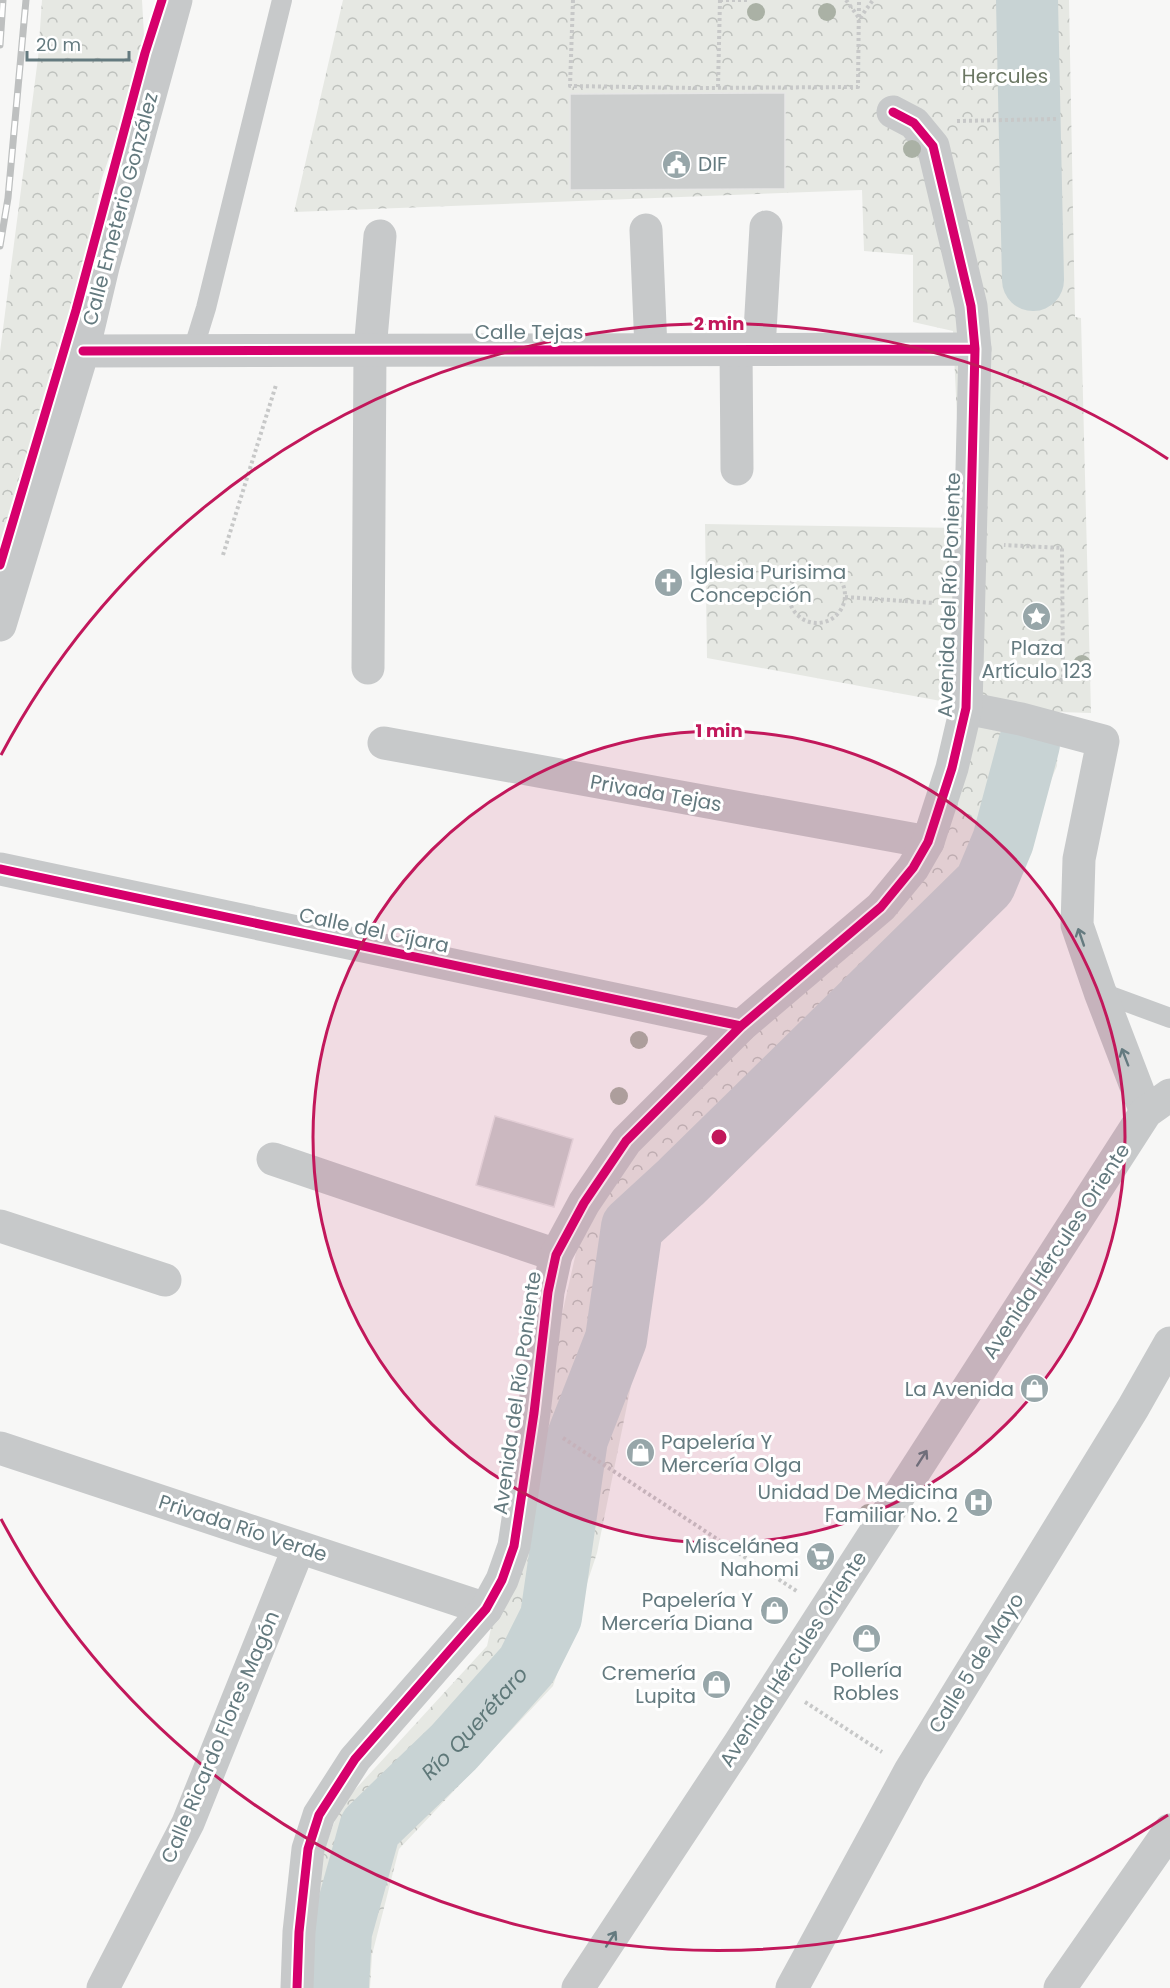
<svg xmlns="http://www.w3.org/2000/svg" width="1170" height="1988" font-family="Poppins,sans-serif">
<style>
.park{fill:url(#park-crowns)}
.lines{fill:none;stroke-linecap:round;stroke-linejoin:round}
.river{stroke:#c8d3d4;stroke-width:62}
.building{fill:#cccece;stroke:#e6e6e6;stroke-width:1.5}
.path{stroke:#c7c8c8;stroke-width:4;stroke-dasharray:3 3;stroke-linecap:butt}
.service{stroke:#c7c9ca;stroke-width:20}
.minor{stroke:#c7c9ca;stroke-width:33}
.tertiary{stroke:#c7c9ca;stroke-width:33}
.rail-casing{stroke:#bec0c0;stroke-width:7}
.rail{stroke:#fff;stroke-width:4.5;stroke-dasharray:14;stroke-linecap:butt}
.cycleway-casing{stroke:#fff;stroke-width:13}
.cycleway{stroke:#d6006c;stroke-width:9}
.tree{fill:#aab1a5}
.oneway{stroke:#647a7f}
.ring{fill:none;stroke:#c2185b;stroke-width:3}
.labels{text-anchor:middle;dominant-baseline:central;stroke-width:6;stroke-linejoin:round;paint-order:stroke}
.park-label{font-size:20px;fill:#6b7763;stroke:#fff}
.poi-label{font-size:20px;fill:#647a7f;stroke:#fff;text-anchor:end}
.street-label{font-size:20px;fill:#647a7f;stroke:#fff}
.water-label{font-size:21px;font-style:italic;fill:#5f7879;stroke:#fff}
.centre{fill:#c2185b;stroke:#fff;stroke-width:3}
.ring-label{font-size:18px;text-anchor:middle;font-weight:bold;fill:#c2185b;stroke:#fff;stroke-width:6;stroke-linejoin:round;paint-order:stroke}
</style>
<defs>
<pattern id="park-crowns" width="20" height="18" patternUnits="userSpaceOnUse" patternTransform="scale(1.5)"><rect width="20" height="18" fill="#e6e8e3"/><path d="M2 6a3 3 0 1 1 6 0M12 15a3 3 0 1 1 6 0" fill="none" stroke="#bec1bd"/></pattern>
</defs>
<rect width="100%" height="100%" fill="#f7f7f6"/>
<path class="park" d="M42 0H142L145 53 102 178 76 310 59 353 0 569V352L38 58Z
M343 0H1069L1075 317 1081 318 1091 713 1059 712 1057 766 1001 895 774 1116 661 1238 597 1553 553 1686 399 1849 372 1955 370 1988H302L313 1878 341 1805 487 1646 580 1235 649 1135 917 869 957 704 707 658 705 524 962 528 953 331 913 322V255L864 251 862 190 294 212Z"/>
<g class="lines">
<g class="river">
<path d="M1027 0 1033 280"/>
<path id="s1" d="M338 1988 341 1932 370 1828 454 1747 527 1665 551 1617 577 1439 616 1339 632 1227 681 1182 985 884 1003 841 1029 744"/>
</g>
</g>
<path class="building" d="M785 93V189L570 190V94Z
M495 1116 573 1139 554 1207 476 1185Z"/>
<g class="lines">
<path class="path" d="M573 0 570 86 695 88 858 87 859 0
M720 0H747
M846 0 859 18
M860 18 873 0
M718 87 720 0
M957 121 1056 119
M223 555 276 385
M789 595a28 28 0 1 1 56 0a28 28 0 1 1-56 0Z
M707 592 789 597
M845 597 934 603
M1000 673 1063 680 1062 548 1004 545
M563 1438 798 1592
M805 1702 882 1752"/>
<path class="service" d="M193 350 206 308 282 0
M1100 992 1170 1018"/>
<path class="minor" d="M893 112 914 123 933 146 971 306 975 349
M646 230 651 349
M736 349 737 469
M759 349 766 227
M368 668 370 350 380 236
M966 708 1021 719 1103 741 1079 859 1077 925 1100 992 1146 1112
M384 743 928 842
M0 869 741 1026
M273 1159 556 1255
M0 1226 165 1280
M0 1448 486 1609
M103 1988 188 1823 299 1547
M792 1988 910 1771 1133 1408 1170 1343
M1060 1988 1170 1830"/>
<path class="tertiary" d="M83 351 975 349 966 708 952 768 928 842 913 868 881 907 741 1026 626 1141 584 1203 556 1255 548 1292 534 1413 514 1546 502 1580 486 1609 355 1759 319 1815 308 1849 299 1932 297 1988
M0 625 83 351 103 267 176 0
M578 1988 739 1744 1146 1112 1170 1095"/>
<defs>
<path id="rail" d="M0 45 3 0
M0 246 8 198 26 0"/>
</defs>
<use href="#rail" class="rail-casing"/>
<use href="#rail" class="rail"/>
<defs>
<path id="cycleway" d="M83 351 975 349
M0 565 76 310 145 53 162 0
M0 869 741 1026
M297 1988 299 1932 308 1849 319 1815 355 1759 486 1609 502 1580 514 1546 534 1413 548 1292 556 1255 584 1203 626 1141 741 1026 881 907 913 868 928 842 952 768 966 708 975 349 971 306 933 146 914 123 893 112"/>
</defs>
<use href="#cycleway" class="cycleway-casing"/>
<use href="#cycleway" class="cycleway"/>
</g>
<g class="tree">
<circle cx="756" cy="12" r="9"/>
<circle cx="827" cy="12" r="9"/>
<circle cx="912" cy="149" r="9"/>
<circle cx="1082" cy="664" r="9"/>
<circle cx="639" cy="1040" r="9"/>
<circle cx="619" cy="1096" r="9"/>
<circle cx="868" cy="1513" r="9"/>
</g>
<defs><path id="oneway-shaft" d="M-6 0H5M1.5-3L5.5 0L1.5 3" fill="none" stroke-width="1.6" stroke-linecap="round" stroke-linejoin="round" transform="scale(1.5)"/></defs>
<g class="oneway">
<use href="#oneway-shaft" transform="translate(1081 937) rotate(-109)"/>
<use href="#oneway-shaft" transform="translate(1125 1057) rotate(-111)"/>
<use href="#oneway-shaft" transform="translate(922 1458) rotate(-57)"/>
<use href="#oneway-shaft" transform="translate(611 1939) rotate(-57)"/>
</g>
<circle cx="719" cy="1137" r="406" fill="#c2185b" fill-opacity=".12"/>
<g class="ring">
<circle cx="719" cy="1137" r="406"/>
<path d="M1168 1815A813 813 0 0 1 1 1519M1 755A813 813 0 0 1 1168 459"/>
</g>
<defs>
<symbol id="civic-disc" viewBox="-11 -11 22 22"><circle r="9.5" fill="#97a6a9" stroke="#fff"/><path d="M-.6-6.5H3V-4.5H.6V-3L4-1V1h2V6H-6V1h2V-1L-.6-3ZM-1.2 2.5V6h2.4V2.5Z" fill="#fff"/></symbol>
<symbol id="church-disc" viewBox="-11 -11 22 22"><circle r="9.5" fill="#97a6a9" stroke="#fff"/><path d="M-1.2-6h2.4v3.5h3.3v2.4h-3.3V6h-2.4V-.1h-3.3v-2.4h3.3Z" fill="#fff"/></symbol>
<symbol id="sight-disc" viewBox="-11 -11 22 22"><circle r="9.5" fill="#97a6a9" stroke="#fff"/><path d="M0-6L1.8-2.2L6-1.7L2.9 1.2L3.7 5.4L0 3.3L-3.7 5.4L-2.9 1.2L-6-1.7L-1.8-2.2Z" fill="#fff"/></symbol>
<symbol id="shop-disc" viewBox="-11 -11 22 22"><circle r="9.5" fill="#97a6a9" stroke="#fff"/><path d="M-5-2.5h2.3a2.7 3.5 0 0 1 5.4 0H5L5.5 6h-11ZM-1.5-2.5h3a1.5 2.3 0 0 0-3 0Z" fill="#fff"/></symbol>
<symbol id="hospital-disc" viewBox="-11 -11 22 22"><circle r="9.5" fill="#97a6a9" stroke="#fff"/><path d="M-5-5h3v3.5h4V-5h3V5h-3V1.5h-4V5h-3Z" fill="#fff"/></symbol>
<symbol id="supermarket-disc" viewBox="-11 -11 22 22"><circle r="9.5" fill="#97a6a9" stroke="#fff"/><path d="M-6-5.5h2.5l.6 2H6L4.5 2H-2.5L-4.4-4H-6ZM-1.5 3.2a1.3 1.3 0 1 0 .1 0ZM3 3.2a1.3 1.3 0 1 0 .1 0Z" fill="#fff"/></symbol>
</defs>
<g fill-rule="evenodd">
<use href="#civic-disc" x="660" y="148" width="33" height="33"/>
<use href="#church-disc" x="652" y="566" width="33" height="33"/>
<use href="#sight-disc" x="1020" y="600" width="33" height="33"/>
<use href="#shop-disc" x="1018" y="1372" width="33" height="33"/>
<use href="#shop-disc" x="624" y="1436" width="33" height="33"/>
<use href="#hospital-disc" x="962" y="1486" width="33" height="33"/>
<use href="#supermarket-disc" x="804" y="1540" width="33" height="33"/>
<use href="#shop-disc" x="758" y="1594" width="33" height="33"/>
<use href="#shop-disc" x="850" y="1622" width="33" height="33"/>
<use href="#shop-disc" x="700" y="1668" width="33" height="33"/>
</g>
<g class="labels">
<g class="park-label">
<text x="1005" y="76">Hercules</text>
</g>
<g class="poi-label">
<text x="698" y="164" text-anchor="start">DIF</text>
<text x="690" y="572" text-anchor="start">Iglesia Purisima<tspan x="690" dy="23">Concepción</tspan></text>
<text x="1037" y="648" text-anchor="middle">Plaza<tspan x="1037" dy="23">Artículo 123</tspan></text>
<text x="1014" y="1389">La Avenida</text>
<text x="661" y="1442" text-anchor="start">Papelería Y<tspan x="661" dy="23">Mercería Olga</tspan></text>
<text x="958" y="1492">Unidad De Medicina<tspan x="958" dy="23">Familiar No. 2</tspan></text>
<text x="799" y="1546">Miscelánea<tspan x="799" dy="23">Nahomi</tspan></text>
<text x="753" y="1600">Papelería Y<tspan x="753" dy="23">Mercería Diana</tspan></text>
<text x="866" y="1670" text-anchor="middle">Pollería<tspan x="866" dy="23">Robles</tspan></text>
<text x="696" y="1673">Cremería<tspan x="696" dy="23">Lupita</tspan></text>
</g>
<g class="street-label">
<text transform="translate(120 209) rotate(-75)">Calle Emeterio González</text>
<text x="529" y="332">Calle Tejas</text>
<text transform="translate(949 595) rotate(-88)">Avenida del Río Poniente</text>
<text transform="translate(656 793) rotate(10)">Privada Tejas</text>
<text transform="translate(374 930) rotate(12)">Calle del Cíjara</text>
<text transform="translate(1056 1251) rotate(-57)">Avenida Hércules Oriente</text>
<text transform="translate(517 1393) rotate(-82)">Avenida del Río Poniente</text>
<text transform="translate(243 1528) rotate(18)">Privada Río Verde</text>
<text transform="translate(793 1659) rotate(-57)">Avenida Hércules Oriente</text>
<text transform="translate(976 1663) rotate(-58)">Calle 5 de Mayo</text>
<text transform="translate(220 1737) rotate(-67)">Calle Ricardo Flores Magón</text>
</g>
<g class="water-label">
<text stroke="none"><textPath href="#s1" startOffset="312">Río Querétaro</textPath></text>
</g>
</g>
<circle cx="719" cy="1137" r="9" class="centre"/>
<g class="ring-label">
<text x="719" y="330">2 min</text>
<text x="719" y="737">1 min</text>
</g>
<path d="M27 51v9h102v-9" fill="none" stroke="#647a7f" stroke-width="3"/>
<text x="36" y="51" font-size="18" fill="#647a7f" stroke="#ffffff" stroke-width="4.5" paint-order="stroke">20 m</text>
</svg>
